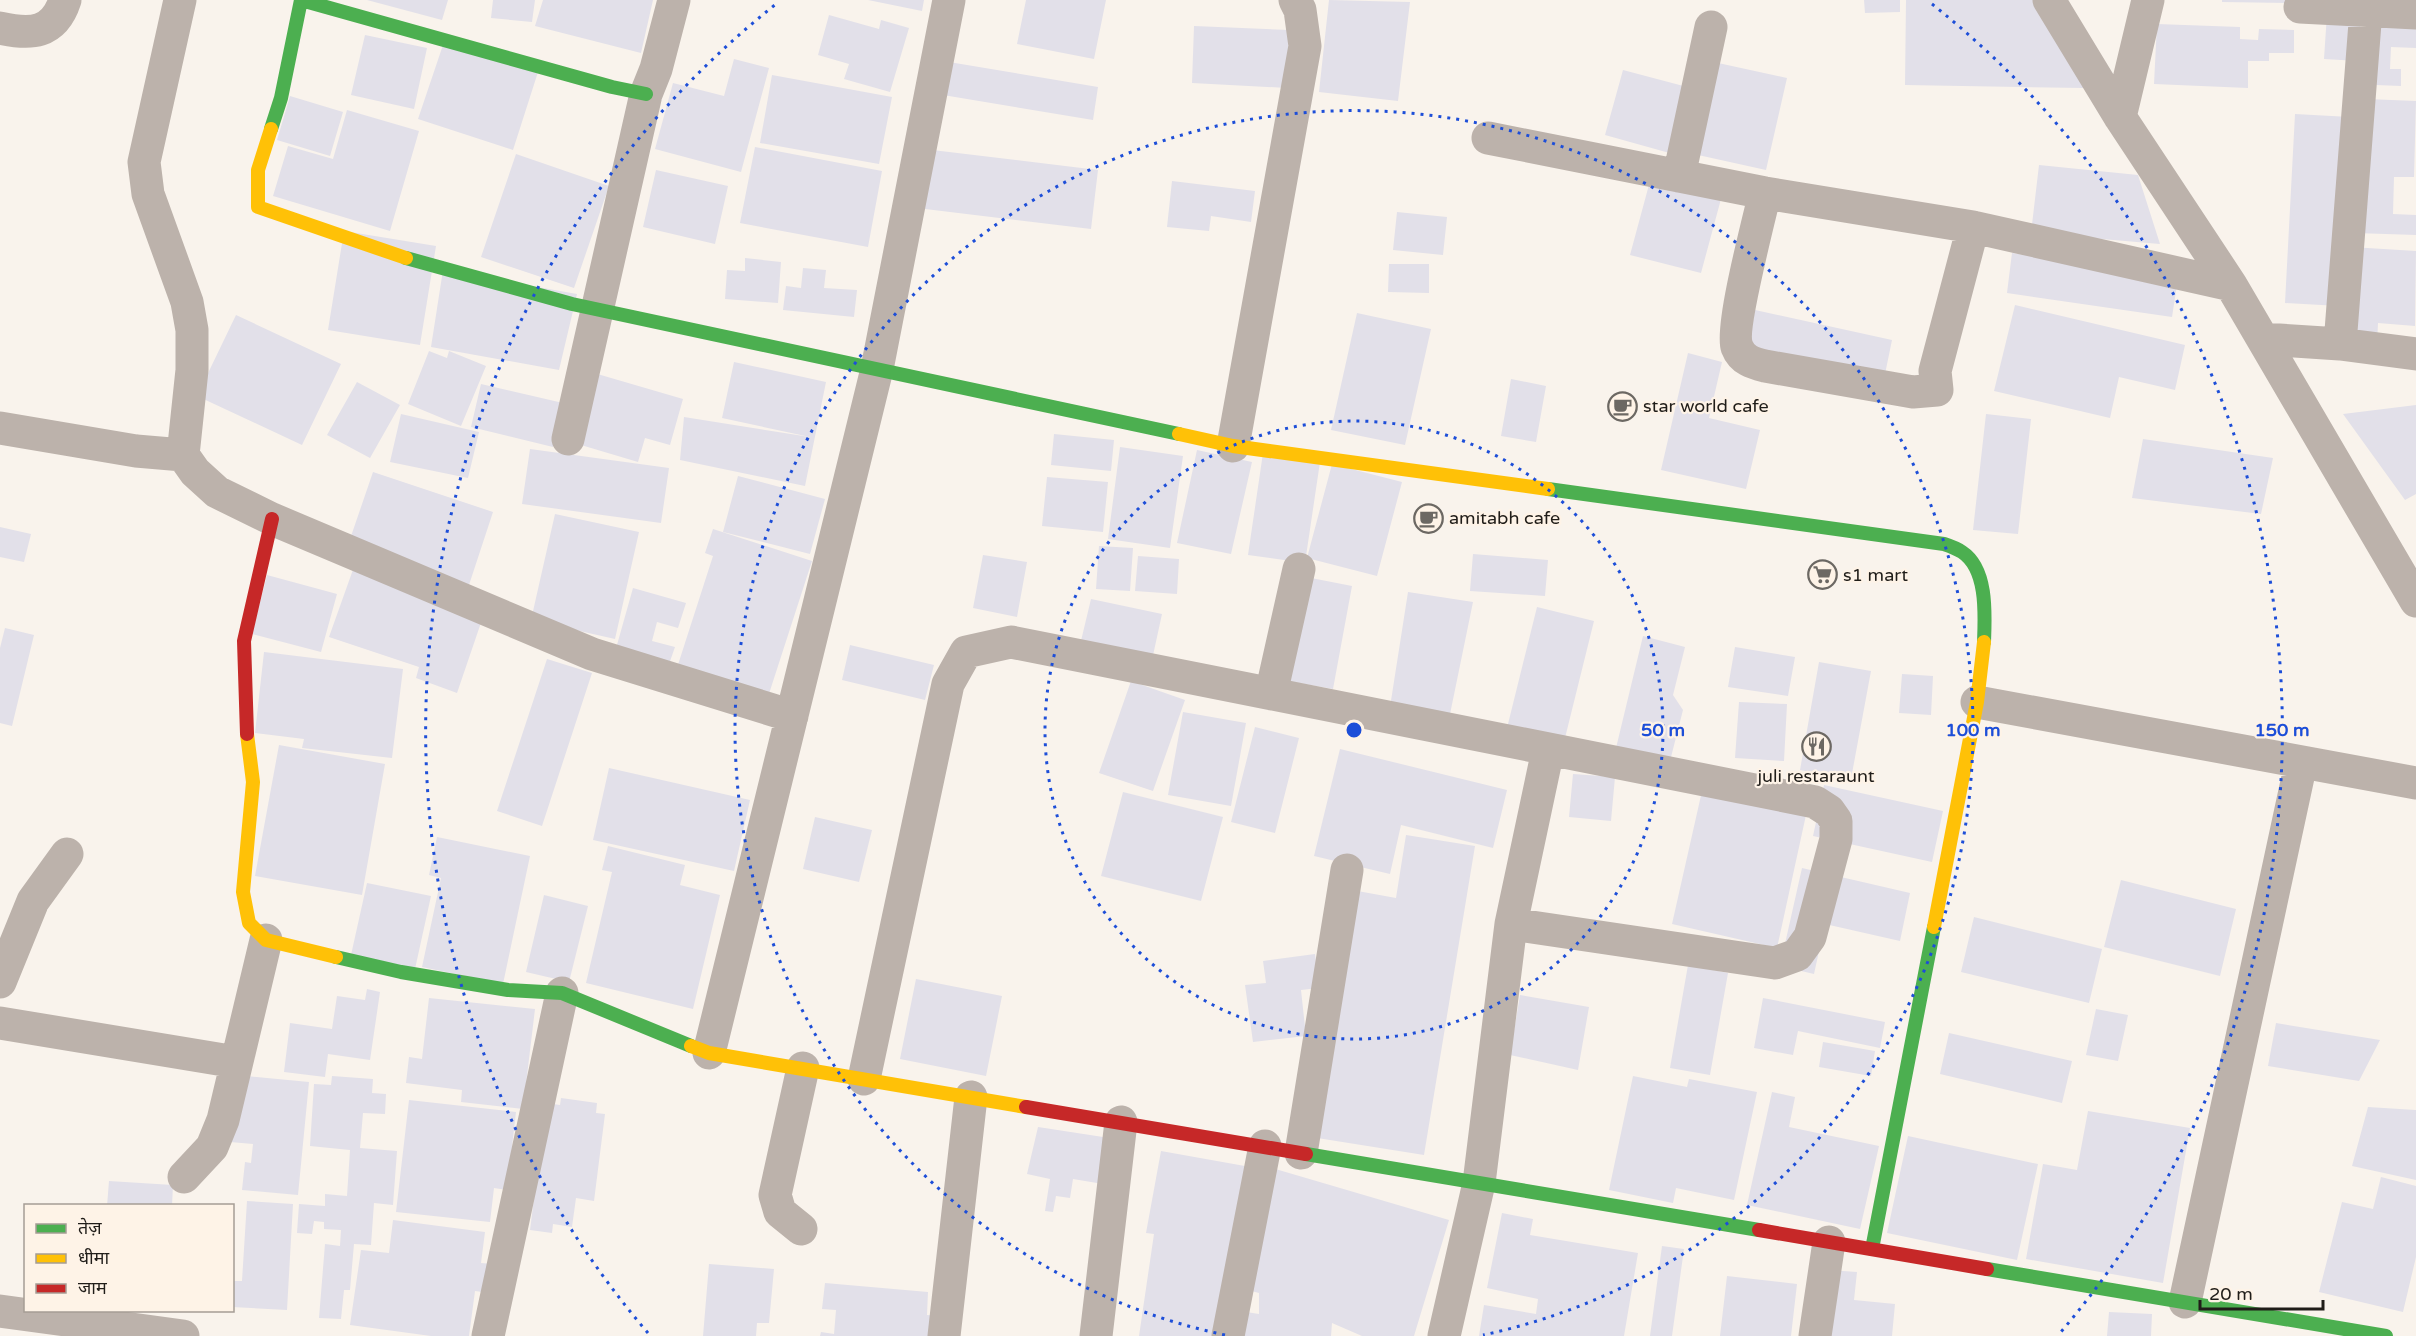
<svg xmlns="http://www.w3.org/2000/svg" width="2416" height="1336" font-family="'Varela Round','Noto Sans Devanagari',sans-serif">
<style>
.building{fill:#e2e0e9}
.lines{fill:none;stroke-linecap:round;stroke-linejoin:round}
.street{stroke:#bcb2ab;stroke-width:33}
.fast{stroke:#4caf50;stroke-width:14}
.slow{stroke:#ffc107;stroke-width:14}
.jam{stroke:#c62828;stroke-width:14}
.ring{fill:none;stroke:#1d4ed8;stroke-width:3;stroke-dasharray:3 6}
.labels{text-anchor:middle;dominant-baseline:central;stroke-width:4.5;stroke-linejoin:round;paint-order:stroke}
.poi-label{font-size:18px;fill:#201d19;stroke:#fef3e7;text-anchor:start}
.centre{fill:#1d4ed8;stroke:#fef3e7;stroke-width:3}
.ring-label{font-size:18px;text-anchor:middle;font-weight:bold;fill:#1d4ed8;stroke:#fef3e7;stroke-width:4.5;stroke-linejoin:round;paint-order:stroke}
</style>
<rect width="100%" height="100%" fill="#f9f3ec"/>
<path class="building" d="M367 0H448L442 20Z
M493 0H535L532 22 491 18Z
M543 0H653L641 53 535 26Z
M868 0H924L922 11Z
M1026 0H1106L1094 59 1017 44Z
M1329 0 1410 2 1398 101 1319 92Z
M1864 0H1900V12L1865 13Z
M1906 0H2036L2084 88 1905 85Z
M2222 0H2294V3L2222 2Z
M2327 14 2361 16 2358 61 2324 59Z
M829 15 879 29 881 20 909 28 890 92 844 79 849 64 818 55Z
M2379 17 2416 18V48L2391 47 2390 69H2401V86L2376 85Z
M2157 24 2240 27V39L2258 40 2259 29 2294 30V53H2269V61H2248V88L2154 84Z
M1194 26 1289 30 1287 88 1192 83Z
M365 35 427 48 414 109 351 95Z
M444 42 538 72 513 150 418 119Z
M734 59 769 68 741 172 655 149 673 83 724 96Z
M943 61 1098 87 1093 120 937 94Z
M1709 61 1787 78 1766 170 1689 153Z
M1623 70 1691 88 1673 154 1605 135Z
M772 75 892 97 879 164 760 143Z
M290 96 343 112 330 156 277 140Z
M2367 99 2416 101 2414 177H2394L2393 214 2416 215V235L2355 233Z
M347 110 419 131 390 231 273 196 288 146 333 159Z
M2295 114 2350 117 2339 306 2285 303Z
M755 147 882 171 868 247 740 223Z
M924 149 1098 170 1091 229 917 208Z
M516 154 609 186 574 288 481 257Z
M2039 165 2138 175 2160 244 2031 233Z
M656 170 728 186 715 244 643 227Z
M1172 181 1255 191 1251 222 1211 216 1209 231 1167 227Z
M1650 181 1721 199 1701 273 1630 255Z
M1397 212 1447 217 1443 255 1393 250Z
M344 231 436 246 420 345 328 330Z
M2351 247 2416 251 2415 326 2378 323 2377 344 2345 342Z
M2012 253 2178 278 2172 317 2007 293Z
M745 258 781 262 778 303 725 299 727 270 745 271Z
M1389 264H1429V293L1388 292Z
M803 268 826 270 824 288 857 290 854 317 783 310 786 286 801 288Z
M443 270 577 294 559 370 431 347Z
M2015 305 2185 345 2175 390 2119 377 2110 418 1994 391Z
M1755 310 1892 340 1884 379 1746 349Z
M1357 313 1431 329 1405 445 1331 430Z
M236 315 341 364 302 445 197 396Z
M429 351 447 358 449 351 486 366 461 426 408 404Z
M1688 353 1722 362 1709 418 1760 430 1746 489 1661 470Z
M734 362 826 382 805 486 680 460 684 417 810 437 722 418Z
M594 373 683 399 670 445 645 438 638 462 581 445Z
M1511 379 1546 386 1536 442 1501 436Z
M357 382 400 405 370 458 327 435Z
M481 384 563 403 553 447 471 427Z
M2416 405V494L2405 500 2343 414Z
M401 414 479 432 468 478 390 462Z
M1986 414 2031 419 2018 534 1973 530Z
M1054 434 1114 440 1111 471 1051 465Z
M2143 439 2273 458 2261 514 2132 498Z
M1120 447 1183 456 1170 548 1108 539Z
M530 449 669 468 661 523 522 504Z
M1197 450 1252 462 1231 554 1177 543Z
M1263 453 1320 462 1305 563 1248 555Z
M1332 464 1402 482 1377 576 1307 558Z
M373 472 493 512 467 591 348 545Z
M738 476 825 499 810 554 723 532Z
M1047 477 1108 482 1103 532 1042 526Z
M555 514 639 532 615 639 531 620Z
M0 527 31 534 24 562 0 557Z
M713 529 812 561 766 703 675 674 713 556 705 553Z
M1099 546 1133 548 1130 591 1096 589Z
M1473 554 1548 560 1545 596 1470 591Z
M983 555 1027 562 1017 617 973 608Z
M1138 556 1179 559 1177 594 1135 591Z
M355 564 486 608 457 693 416 678 419 667 329 637Z
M267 575 337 594 321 652 252 634Z
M1301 576 1352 586 1333 689 1282 680Z
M633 588 686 603 678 628 657 622 652 641 675 647 668 667 615 652Z
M1408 592 1473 602 1449 719 1390 707Z
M1091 599 1162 614 1152 660 1080 645Z
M1537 607 1594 621 1564 742 1507 728Z
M5 628 34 635 12 726 0 723V648Z
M1643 636 1685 647 1673 695 1683 710 1670 761 1616 748Z
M850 645 934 665 925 700 842 680Z
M1735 647 1795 657 1788 696 1728 687Z
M264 652 403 669 392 758 302 748 304 739 255 733Z
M547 659 592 673 542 826 497 811Z
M1819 662 1871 671 1851 779 1800 770Z
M1902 674 1933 676 1931 715 1899 713Z
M1131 681 1185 700 1153 791 1099 773Z
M1739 702 1787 704 1784 761 1735 758Z
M1183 712 1246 723 1231 806 1168 795Z
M1255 727 1299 738 1275 833 1231 822Z
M279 745 385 764 362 895 255 876Z
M1340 749 1507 790 1493 848 1401 825 1390 874 1314 856Z
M609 768 750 800 734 871 593 840Z
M1573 774 1615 777 1611 821 1569 817Z
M1824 785 1943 811 1932 862 1813 836Z
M1702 791 1806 815 1777 948 1672 924Z
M1123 792 1223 817 1201 901 1101 876Z
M815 817 872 830 859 882 803 869Z
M1406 835 1475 846 1424 1155 1311 1137 1352 890 1396 898Z
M437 837 530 856 503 984 422 967 441 878 429 875Z
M608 846 685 865 680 885 720 895 693 1009 586 983 612 872 602 870Z
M1802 868 1910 893 1900 941 1825 924 1814 974 1780 966Z
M2121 880 2236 909 2220 976 2104 947Z
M367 883 431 896 415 969 351 955Z
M544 895 588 906 569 982 526 972Z
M1974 917 2102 949 2089 1003 1961 972Z
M1315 954 1319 988 1301 990 1306 1036 1253 1042 1245 985 1266 983 1263 961Z
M1688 965 1728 973 1710 1075 1670 1068Z
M916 979 1002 996 986 1076 900 1059Z
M367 989 380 992 370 1060 328 1054 325 1077 284 1072 290 1023 332 1029 337 996 365 1000Z
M1520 995 1589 1007 1578 1070 1510 1055Z
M429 998 535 1009 523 1109 461 1102 462 1090 406 1083 409 1057 422 1059Z
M1763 998 1885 1022 1880 1048 1798 1031 1793 1055 1754 1048Z
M2096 1009 2128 1015 2118 1061 2086 1055Z
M2276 1023 2380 1040 2359 1081 2268 1066Z
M1949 1033 2072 1061 2062 1103 1940 1074Z
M1823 1042 1875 1051 1871 1076 1819 1067Z
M236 1075 309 1082 298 1195 242 1190 245 1162 251 1163 253 1144 230 1142Z
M332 1076 373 1079 372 1093 386 1094 385 1114 363 1113 360 1148 397 1151 393 1205 374 1203 371 1245 354 1244 350 1290H344L341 1319 319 1318 325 1244 340 1246 341 1230 324 1229V1222L314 1221 312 1234 297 1233 299 1204 325 1206V1194L347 1196 350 1150 310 1146 314 1084 331 1085Z
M1633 1076 1687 1087 1689 1079 1757 1092 1734 1200 1676 1188 1673 1203 1609 1190Z
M1772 1092 1795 1097 1789 1127 1879 1146 1860 1229 1747 1205Z
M561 1098 597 1103 596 1113 605 1114 594 1201 576 1198 572 1227 553 1224 552 1233 530 1230 546 1103 560 1105Z
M409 1100 516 1112 507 1190 494 1188 490 1222 396 1212Z
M2368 1107 2416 1110V1180L2352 1166Z
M2088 1111 2190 1128 2163 1283 2026 1259 2043 1164 2077 1170Z
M1038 1127 1129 1141 1121 1187 1073 1179 1070 1198 1056 1196 1053 1212 1045 1211 1050 1179 1027 1174Z
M1908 1136 2038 1164 2017 1260 1887 1233Z
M1161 1151 1256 1168 1212 1336H1139L1154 1234 1146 1233Z
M1272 1168 1449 1220 1414 1336H1362L1332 1323 1331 1336H1236L1240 1311 1259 1314V1293L1240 1288Z
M2381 1177 2416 1186V1257L2403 1312 2319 1292 2342 1202 2373 1209Z
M109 1181 173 1185 172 1206H107Z
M247 1201 293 1204 287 1310 232 1307V1281H242Z
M1502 1213 1533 1219 1530 1235 1638 1253 1624 1336H1479L1484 1305 1536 1314 1538 1299 1487 1288Z
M393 1220 485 1232 481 1263 493 1264 490 1293 475 1291 469 1336H431L350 1325 361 1250 389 1253Z
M1662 1246 1684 1249 1672 1336H1650Z
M709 1264 774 1269 769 1323H757L756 1336H703Z
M1829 1270 1857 1272 1854 1300 1895 1304 1892 1336H1822Z
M1727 1276 1797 1284 1791 1336H1720Z
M825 1283 928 1292 927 1315 943 1316 942 1336H820L821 1332 834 1334 836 1310 822 1309Z
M2109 1312 2152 1314 2151 1336H2107Z"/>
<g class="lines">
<path class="street" d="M180 0 144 162 148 194 187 302 192 330V370L183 455 195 472 217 492 272 519 592 654 792 716
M2049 0 2120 117 2231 285 2416 601
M2300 7 2416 13
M0 28C31 35 54 34 65 0
M2120 117 2148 0
M1488 138 1765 193 1973 227 2231 285
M1679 176 1711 27
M1765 193C1759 219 1730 329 1737 347 1742 360 1753 363 1765 366L1913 392 1937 390 1935 371 1973 227
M2263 339 2340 344 2416 354
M2340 344 2366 10
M0 428 136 451 183 455
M568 439 646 94 656 69 674 0
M1233 446 1305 46 1300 10 1295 0
M1271 694 1299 569
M1977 702 2416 783
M0 982 33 901 67 854
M0 1023 236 1062
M709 1053 877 369 949 0
M864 1079 948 684 966 652 1011 642 1815 802 1829 811 1836 821V839L1810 937 1797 955 1775 963 1511 924
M1301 1153 1347 870
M184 1177 212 1147 223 1120 266 940
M801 1229 780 1212 775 1195 803 1068
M2185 1302 2301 763
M0 1311 183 1336
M488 1336 562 993
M944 1336 971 1097
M1096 1336 1121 1122
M1228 1336 1265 1146
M1444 1336 1479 1183 1511 924 1548 750
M1815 1336 1829 1242"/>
<path class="fast" d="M271 129 281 98 301 0 612 87 646 94
M406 258 572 304 1179 434
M1548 489 1944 544C1950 546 1956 548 1962 552 1988 569 1985 615 1984 642
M336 957 401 972 508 990 562 993 691 1046
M1306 1154 1759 1230
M1872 1249 1934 927
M1987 1269 2386 1336"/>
<path class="slow" d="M271 129 258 170V207L406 258
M1179 434 1233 446 1548 489
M247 734 253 782 243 892 249 923 266 940 336 957
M1934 927 1977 702 1984 642
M691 1046 709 1053 1026 1107"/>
<path class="jam" d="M247 734 244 641 272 519
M1026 1107 1306 1154
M1759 1230 1987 1269"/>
</g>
<g class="ring">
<circle cx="1354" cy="730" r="309"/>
<path d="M1225 1335A619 619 0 1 1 1483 1335"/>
<path d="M648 1333A928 928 0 0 1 776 4M1932 4A928 928 0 0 1 2060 1333"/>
</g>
<defs>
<symbol id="cafe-ring" viewBox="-11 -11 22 22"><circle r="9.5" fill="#fef3e7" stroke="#6c6863" stroke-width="1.5"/><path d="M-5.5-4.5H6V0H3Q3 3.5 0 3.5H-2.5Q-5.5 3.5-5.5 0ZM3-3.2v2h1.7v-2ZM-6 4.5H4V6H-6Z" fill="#6c6863"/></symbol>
<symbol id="supermarket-ring" viewBox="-11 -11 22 22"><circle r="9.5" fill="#fef3e7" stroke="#6c6863" stroke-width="1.5"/><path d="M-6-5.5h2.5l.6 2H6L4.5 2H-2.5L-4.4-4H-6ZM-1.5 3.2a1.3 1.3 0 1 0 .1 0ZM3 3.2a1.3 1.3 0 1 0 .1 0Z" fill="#6c6863"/></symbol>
<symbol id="restaurant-ring" viewBox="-11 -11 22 22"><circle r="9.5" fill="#fef3e7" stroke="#6c6863" stroke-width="1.5"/><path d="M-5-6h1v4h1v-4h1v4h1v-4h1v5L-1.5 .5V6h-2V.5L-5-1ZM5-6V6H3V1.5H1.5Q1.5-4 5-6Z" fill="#6c6863"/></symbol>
</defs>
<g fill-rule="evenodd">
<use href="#cafe-ring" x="1606" y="390" width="33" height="33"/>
<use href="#cafe-ring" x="1412" y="502" width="33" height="33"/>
<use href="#supermarket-ring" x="1806" y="558" width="33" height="33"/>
<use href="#restaurant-ring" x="1800" y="730" width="33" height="33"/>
</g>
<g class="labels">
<g class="poi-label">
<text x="1643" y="406">star world cafe</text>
<text x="1449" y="518">amitabh cafe</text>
<text x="1843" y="575">s1 mart</text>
<text x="1816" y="776" text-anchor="middle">juli restaraunt</text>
</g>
</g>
<circle cx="1354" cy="730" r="9" class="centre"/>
<g class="ring-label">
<text x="1663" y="736">50 m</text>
<text x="1973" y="736">100 m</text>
<text x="2282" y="736">150 m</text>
</g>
<rect x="24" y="1204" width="210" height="108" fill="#fef3e7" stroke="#a59d95" stroke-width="1.5"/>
<rect x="36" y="1224" width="30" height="9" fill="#4caf50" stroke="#a59d95" stroke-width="1.5"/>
<text x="78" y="1234" font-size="18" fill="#201d19">तेज़</text>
<rect x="36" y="1254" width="30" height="9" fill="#ffc107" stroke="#a59d95" stroke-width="1.5"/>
<text x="78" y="1264" font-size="18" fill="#201d19">धीमा</text>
<rect x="36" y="1284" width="30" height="9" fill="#c62828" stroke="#a59d95" stroke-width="1.5"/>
<text x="78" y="1294" font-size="18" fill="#201d19">जाम</text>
<path d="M2200 1300v9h123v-9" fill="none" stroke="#201d19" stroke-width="3"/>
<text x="2209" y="1300" font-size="18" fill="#201d19" stroke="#fef3e7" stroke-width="4.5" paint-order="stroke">20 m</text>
</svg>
